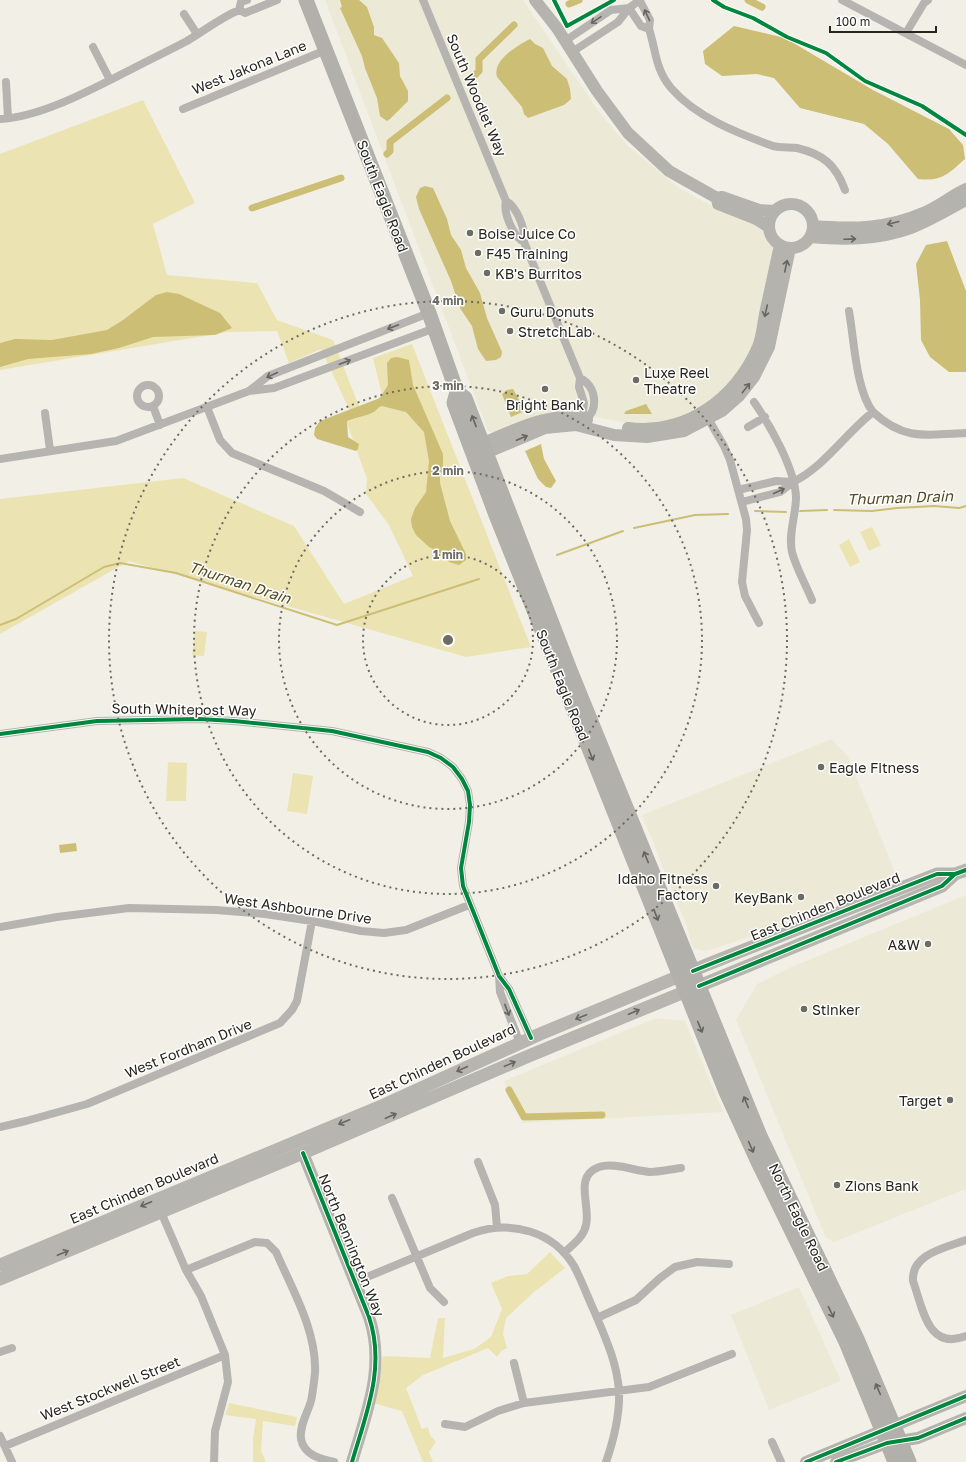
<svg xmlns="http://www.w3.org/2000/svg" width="966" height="1462" font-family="'Golos Text',sans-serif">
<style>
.built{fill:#ece9d6}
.green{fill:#ece3b2}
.water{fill:#ccbe74}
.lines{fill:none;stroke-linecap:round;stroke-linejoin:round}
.stream{stroke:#ccbe74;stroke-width:2}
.canal{stroke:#ccbe74;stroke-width:7}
.street{stroke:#b5b4b0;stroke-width:8}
.secondary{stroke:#b4b3ae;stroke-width:12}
.primary{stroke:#b6b5b0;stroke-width:13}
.highway{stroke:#b2b0aa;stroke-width:15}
.cycleway-casing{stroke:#fff;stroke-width:6}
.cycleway{stroke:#00873e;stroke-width:4}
.oneway{stroke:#666560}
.oneway2{stroke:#66655f}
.oneway3{stroke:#65645d}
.oneway4{stroke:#676660}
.ring{fill:none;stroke:#6d6c64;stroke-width:2;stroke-dasharray:2 4}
.poi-dot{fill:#6d6c64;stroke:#fff;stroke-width:1.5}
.labels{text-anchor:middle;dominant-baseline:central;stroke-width:3;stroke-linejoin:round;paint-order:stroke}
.street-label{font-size:14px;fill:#26251e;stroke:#fff}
.poi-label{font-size:14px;fill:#26251e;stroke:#fff;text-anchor:start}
.water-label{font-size:15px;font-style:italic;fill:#524a20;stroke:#fff}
.centre{fill:#6d6c64;stroke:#fff;stroke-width:2}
.ring-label{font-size:12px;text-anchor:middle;font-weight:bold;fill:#6d6c64;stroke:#fff;stroke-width:3;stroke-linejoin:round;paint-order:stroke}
</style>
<rect width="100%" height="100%" fill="#f2f0e6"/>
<path class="built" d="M325 0H523L599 112 628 146 679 188 704 202 763 227 768 233 773 245 775 257 757 337 739 375 709 403 673 420 651 424H632L575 413 495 433 488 431Z
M832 739 848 757 897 877 835 902 829 908 778 927 707 951 695 949 691 943 687 927 642 815Z
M966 895V1189L834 1242 826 1238 736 1020 757 984 789 968Z
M656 1018 685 1021 723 1112 522 1123 504 1081Z
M799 1287 841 1381 769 1410 731 1315Z"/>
<path class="green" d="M143 100 195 203 153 224 167 275 257 283 277 320 333 340 362 414 382 395 373 358 412 344 531 647 466 657 129 561 0 634V499L183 478 294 526 344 604 413 576 389 525 366 494 367 479 347 423 349 409 321 349 289 363 277 331 228 332 0 370V154Z
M872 527 881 545 869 551 860 532Z
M849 539 860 562 850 567 839 545Z
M195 631 207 632 204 656 192 655Z
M168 762 187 763 186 801H166Z
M293 773 313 776 307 814 287 811Z
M550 1252 565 1268 534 1292 506 1318 503 1334 507 1348 501 1351 497 1357 488 1348 423 1375 406 1388 422 1429 428 1427 430 1435 436 1442 429 1452 433 1462H423L402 1411 373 1403 383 1356 430 1358 438 1318H445L443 1358 474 1349 491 1337 502 1309 491 1283 508 1276 527 1274Z
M229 1403 297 1417 295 1426 263 1421 261 1451 266 1462H253V1439L256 1419 225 1415Z"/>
<path class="water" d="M340 0H359L367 7 374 27V35L382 38 399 63 400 76 408 91V101L390 119 387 121 380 116 377 98 365 68 362 56 340 8 342 7Z
M734 26 785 38 873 90 949 129 963 145 965 159C948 174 941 182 918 179L888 144 864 124 800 108 774 78 757 74 722 76 705 64 703 51Z
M530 39 535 44 543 48 552 66 567 79 570 89 571 99 564 105 528 118 524 114 522 107 497 77C492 60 517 46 530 39Z
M425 186 433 188 447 219 451 235 461 250 466 268 480 293 487 318 502 352 501 357 496 360 486 361 478 349 472 326 460 308 451 281 419 209 416 197 420 188Z
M947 241 966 291V372H949L930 357 921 340 920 300 916 264 926 245Z
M167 292 179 294 220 313 232 328 215 335 153 337 119 348 91 354 28 359 0 367V343L15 339 52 340 107 330 123 320 156 295Z
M397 357 409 360 413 385 443 454V470L440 477V483L450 521 466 554V560L459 565 449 562 442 554 429 547 416 535 412 527 411 519 415 508 426 492 429 461 424 432 406 412 382 406C378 407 377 410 374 412 367 416 356 417 347 421L348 437 359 444 358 449 356 451 317 439 314 435 315 428 320 421 380 398 388 385 387 363 391 358Z
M513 389 525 411 511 417 502 394 507 390Z
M646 404 652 414H624L626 411Z
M541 444 544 459 556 481 551 488 546 487 538 479 525 451Z
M76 843 77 851 60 853 59 845Z"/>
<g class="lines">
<path class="stream" d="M834 510 872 511 897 508 934 506 959 508 966 506
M755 511 786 512
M800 511 827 510
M634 528 695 515 728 514
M557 555 623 531
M0 625 16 619 104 567 120 563 176 573 337 625 479 579"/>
<path class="canal" d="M748 0 762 7
M569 4 579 0
M472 78 479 71V59L514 25
M387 154 390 151V142L447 98
M252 208 341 178
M509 1090 524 1117 602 1115"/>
<path class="street" d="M423 0 506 201C517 207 526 230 524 242L580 378
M842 0 966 65
M629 8 641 26 649 29 650 20 640 1
M239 10 241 2 247 0
M184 14 197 34
M649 29C656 50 655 69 671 88 696 117 737 133 773 146 781 148 789 147 797 148 823 154 836 165 845 190
M906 33 924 3 928 0
M565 41 611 10 629 8
M93 47 110 80
M572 52 618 22 629 8 640 0
M6 82 8 118
M183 109 326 50
M0 119C42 117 92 89 130 70 149 60 168 51 187 41 204 31 220 18 239 10L245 13 277 0
M506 201C503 213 513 236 524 242
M849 311C854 339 856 391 873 412
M429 313 268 376 249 391 274 388 435 328
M137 396a11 11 0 1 1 22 0a11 11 0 1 1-22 0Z
M754 402C770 425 795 469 796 497 796 515 788 534 792 552 796 568 806 585 812 600
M153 406 160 425
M207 407 220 440 232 453 324 491 360 512
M45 413 50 450
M706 415 724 446 730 460 746 519 747 530 742 582 745 596 759 623
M585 423 586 420 583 412 584 403 579 387 580 378C596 386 599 408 586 420
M748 427 765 417
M0 459 116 441 249 391
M793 482C825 466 845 434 873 412 904 441 927 435 966 433
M738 490 776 481 793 482 780 492 742 502
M0 734 97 721 199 719 234 721 332 731 428 752 441 758 453 767 462 779 468 791 470 805 469 822 461 868 463 886 499 976 509 989 531 1038
M0 927 57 917 129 908 216 910 265 914 312 921 361 931 384 933 406 930 469 905
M499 976 500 992 520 1043
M0 1127 26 1121 87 1104 280 1023 292 1010 297 1001 312 921
M478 1162 495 1205 497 1227
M392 1198 430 1288 444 1302
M161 1212 186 1270 201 1296 225 1355 228 1382 215 1431 214 1462
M966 1240C945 1248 911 1254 913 1281 923 1309 928 1351 966 1336
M564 1253C572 1245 584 1237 586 1225 591 1206 573 1176 599 1167 614 1162 635 1171 650 1172 660 1172 671 1169 681 1168
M186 1270 255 1242 267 1243 276 1252C292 1289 317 1331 315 1373 314 1382 313 1392 311 1401 308 1412 299 1426 301 1439 304 1455 320 1459 334 1462
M355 1282 473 1233C511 1220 553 1231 574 1266 582 1281 588 1298 595 1313 606 1339 617 1363 619 1391 620 1416 614 1439 606 1462
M597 1318 636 1300 660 1278 675 1267 697 1262 729 1264
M0 1352 12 1348
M514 1363 524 1403
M445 1424 465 1427 498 1411 524 1403 649 1387 732 1354
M0 1436 12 1462
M772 1442 781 1462
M5 1446 225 1355"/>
<path class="secondary" d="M535 0 557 28 597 91 628 133 669 171 717 198 722 197 759 210 775 211
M717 198 718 204 756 219 769 227
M769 226a22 22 0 1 1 44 0a22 22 0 1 1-44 0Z
M813 226C852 229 887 229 923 213 938 207 951 196 966 189
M811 237C844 240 876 240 908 229 928 222 947 210 966 200
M628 428C687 435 735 399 758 347 762 337 763 325 765 314 770 291 775 268 780 245
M483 443C516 430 550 410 587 420
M486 453 545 428 576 425 614 435 647 437 684 431 722 411 739 396 754 377 769 347 790 248
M303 1153 369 1317C386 1367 366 1414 352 1462
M806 1462 966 1396
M836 1462 887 1443 918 1438 966 1418"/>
<path class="primary" d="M0 1265 384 1105 540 1034 711 963 937 874H955L966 870
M0 1279 303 1153 531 1055 942 886 955 874"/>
<path class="highway" d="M306 0 429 313 457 392 454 403 496 515 726 1092 758 1162 846 1342 895 1462
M457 392 465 398 570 670 760 1136 857 1339 909 1462"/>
<defs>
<path id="cycleway" d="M554 0 567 26 614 0
M713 0 724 7 753 18 787 37 826 53 865 81 922 106 966 135
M0 734 97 721 199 719 234 721 332 731 428 752 441 758 453 767 462 779 468 791 470 805 469 822 461 868 463 886 499 976 509 989 531 1038
M693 971 937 874H955L966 870
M699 986 942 886 955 874
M303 1153 369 1317C386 1367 366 1414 352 1462
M806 1462 966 1396
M836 1462 887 1443 918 1438 966 1418"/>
</defs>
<use href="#cycleway" class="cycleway-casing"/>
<use href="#cycleway" class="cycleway"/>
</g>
<defs><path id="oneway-shaft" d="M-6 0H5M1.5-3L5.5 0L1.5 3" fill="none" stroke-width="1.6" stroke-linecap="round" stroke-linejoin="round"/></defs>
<g class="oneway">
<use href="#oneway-shaft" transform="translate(647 15) rotate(-115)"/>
<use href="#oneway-shaft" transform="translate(596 20) rotate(146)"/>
<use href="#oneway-shaft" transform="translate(393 327) rotate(159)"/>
<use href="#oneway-shaft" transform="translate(345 362) rotate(-21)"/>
<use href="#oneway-shaft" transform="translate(272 375) rotate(155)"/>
<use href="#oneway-shaft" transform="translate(779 491) rotate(-24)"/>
<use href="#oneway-shaft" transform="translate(507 1010) rotate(69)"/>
</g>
<g class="oneway2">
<use href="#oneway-shaft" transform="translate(893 223) rotate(166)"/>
<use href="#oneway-shaft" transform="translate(850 239) rotate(-2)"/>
<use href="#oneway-shaft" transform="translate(786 266) rotate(-78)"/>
<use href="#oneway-shaft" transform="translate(766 311) rotate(102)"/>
<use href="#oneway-shaft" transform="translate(746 388) rotate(-52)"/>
<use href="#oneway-shaft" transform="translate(522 438) rotate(-23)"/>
</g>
<g class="oneway3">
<use href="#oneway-shaft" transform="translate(474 421) rotate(-111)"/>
<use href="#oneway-shaft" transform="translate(591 755) rotate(68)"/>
<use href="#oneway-shaft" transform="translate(646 857) rotate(-112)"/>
<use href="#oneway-shaft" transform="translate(656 915) rotate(69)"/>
<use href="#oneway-shaft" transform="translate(700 1027) rotate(68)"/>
<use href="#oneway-shaft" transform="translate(746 1102) rotate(-112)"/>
<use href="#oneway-shaft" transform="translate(751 1147) rotate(66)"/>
<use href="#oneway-shaft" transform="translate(831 1312) rotate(64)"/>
<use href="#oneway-shaft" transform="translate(878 1389) rotate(-113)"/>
</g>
<g class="oneway4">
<use href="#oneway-shaft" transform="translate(634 1012) rotate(-23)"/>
<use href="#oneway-shaft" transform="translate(581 1017) rotate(158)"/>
<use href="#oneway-shaft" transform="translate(510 1064) rotate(-23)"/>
<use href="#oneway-shaft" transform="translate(462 1069) rotate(155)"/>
<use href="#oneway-shaft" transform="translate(391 1116) rotate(-23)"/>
<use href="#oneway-shaft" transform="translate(344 1122) rotate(157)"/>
<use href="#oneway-shaft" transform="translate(146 1204) rotate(157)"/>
<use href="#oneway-shaft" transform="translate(63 1253) rotate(-23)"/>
</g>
<g class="ring">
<circle cx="448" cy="640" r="85"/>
<circle cx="448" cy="640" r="169"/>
<circle cx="448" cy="640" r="254"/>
<circle cx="448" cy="640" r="339"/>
</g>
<g class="poi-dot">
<circle cx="470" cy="233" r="4"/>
<circle cx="478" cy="253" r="4"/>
<circle cx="487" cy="273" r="4"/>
<circle cx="502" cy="311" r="4"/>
<circle cx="510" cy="331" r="4"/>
<circle cx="636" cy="380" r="4"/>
<circle cx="545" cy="389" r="4"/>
<circle cx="821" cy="767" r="4"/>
<circle cx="716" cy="886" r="4"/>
<circle cx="801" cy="897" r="4"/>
<circle cx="928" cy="944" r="4"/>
<circle cx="804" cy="1009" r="4"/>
<circle cx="950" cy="1100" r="4"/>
<circle cx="837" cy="1185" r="4"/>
</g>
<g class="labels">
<g class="street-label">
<text transform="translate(249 67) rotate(-22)">West Jakona Lane</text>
<text transform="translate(477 95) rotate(67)">South Woodlet Way</text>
<text transform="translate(383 196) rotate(69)">South Eagle Road</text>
<text transform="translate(563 685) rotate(68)">South Eagle Road</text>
<text transform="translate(184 709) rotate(1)">South Whitepost Way</text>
<text transform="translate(825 906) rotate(-22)">East Chinden Boulevard</text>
<text transform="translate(298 908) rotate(8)">West Ashbourne Drive</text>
<text transform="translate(188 1048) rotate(-22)">West Fordham Drive</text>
<text transform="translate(442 1061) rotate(-25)">East Chinden Boulevard</text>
<text transform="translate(144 1188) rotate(-23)">East Chinden Boulevard</text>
<text transform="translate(799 1217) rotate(64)">North Eagle Road</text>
<text transform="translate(352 1245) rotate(68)">North Bennington Way</text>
<text transform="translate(110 1388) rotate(-22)">West Stockwell Street</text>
</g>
<g class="poi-label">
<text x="478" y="233">Boise Juice Co</text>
<text x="486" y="253">F45 Training</text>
<text x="495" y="273">KB's Burritos</text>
<text x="510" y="311">Guru Donuts</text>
<text x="518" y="331">StretchLab</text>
<text x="644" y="372">Luxe Reel<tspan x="644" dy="16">Theatre</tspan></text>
<text x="545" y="404" text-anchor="middle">Bright Bank</text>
<text x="829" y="767">Eagle Fitness</text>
<text x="708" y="878" text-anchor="end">Idaho Fitness<tspan x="708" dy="16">Factory</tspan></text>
<text x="793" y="897" text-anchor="end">KeyBank</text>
<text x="920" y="944" text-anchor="end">A&amp;W</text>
<text x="812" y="1009">Stinker</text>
<text x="942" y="1100" text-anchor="end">Target</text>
<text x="845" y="1185">Zions Bank</text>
</g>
<g class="water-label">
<text transform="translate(900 497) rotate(-2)">Thurman Drain</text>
<text transform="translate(240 582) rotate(18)">Thurman Drain</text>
</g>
</g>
<circle cx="448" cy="640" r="6" class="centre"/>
<g class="ring-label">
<text x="448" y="305">4 min</text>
<text x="448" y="390">3 min</text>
<text x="448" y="475">2 min</text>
<text x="448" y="559">1 min</text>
</g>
<path d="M830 26v6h106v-6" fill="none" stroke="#26251e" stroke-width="2"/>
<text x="836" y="26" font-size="12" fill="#26251e" stroke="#ffffff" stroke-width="3" paint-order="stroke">100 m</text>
</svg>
